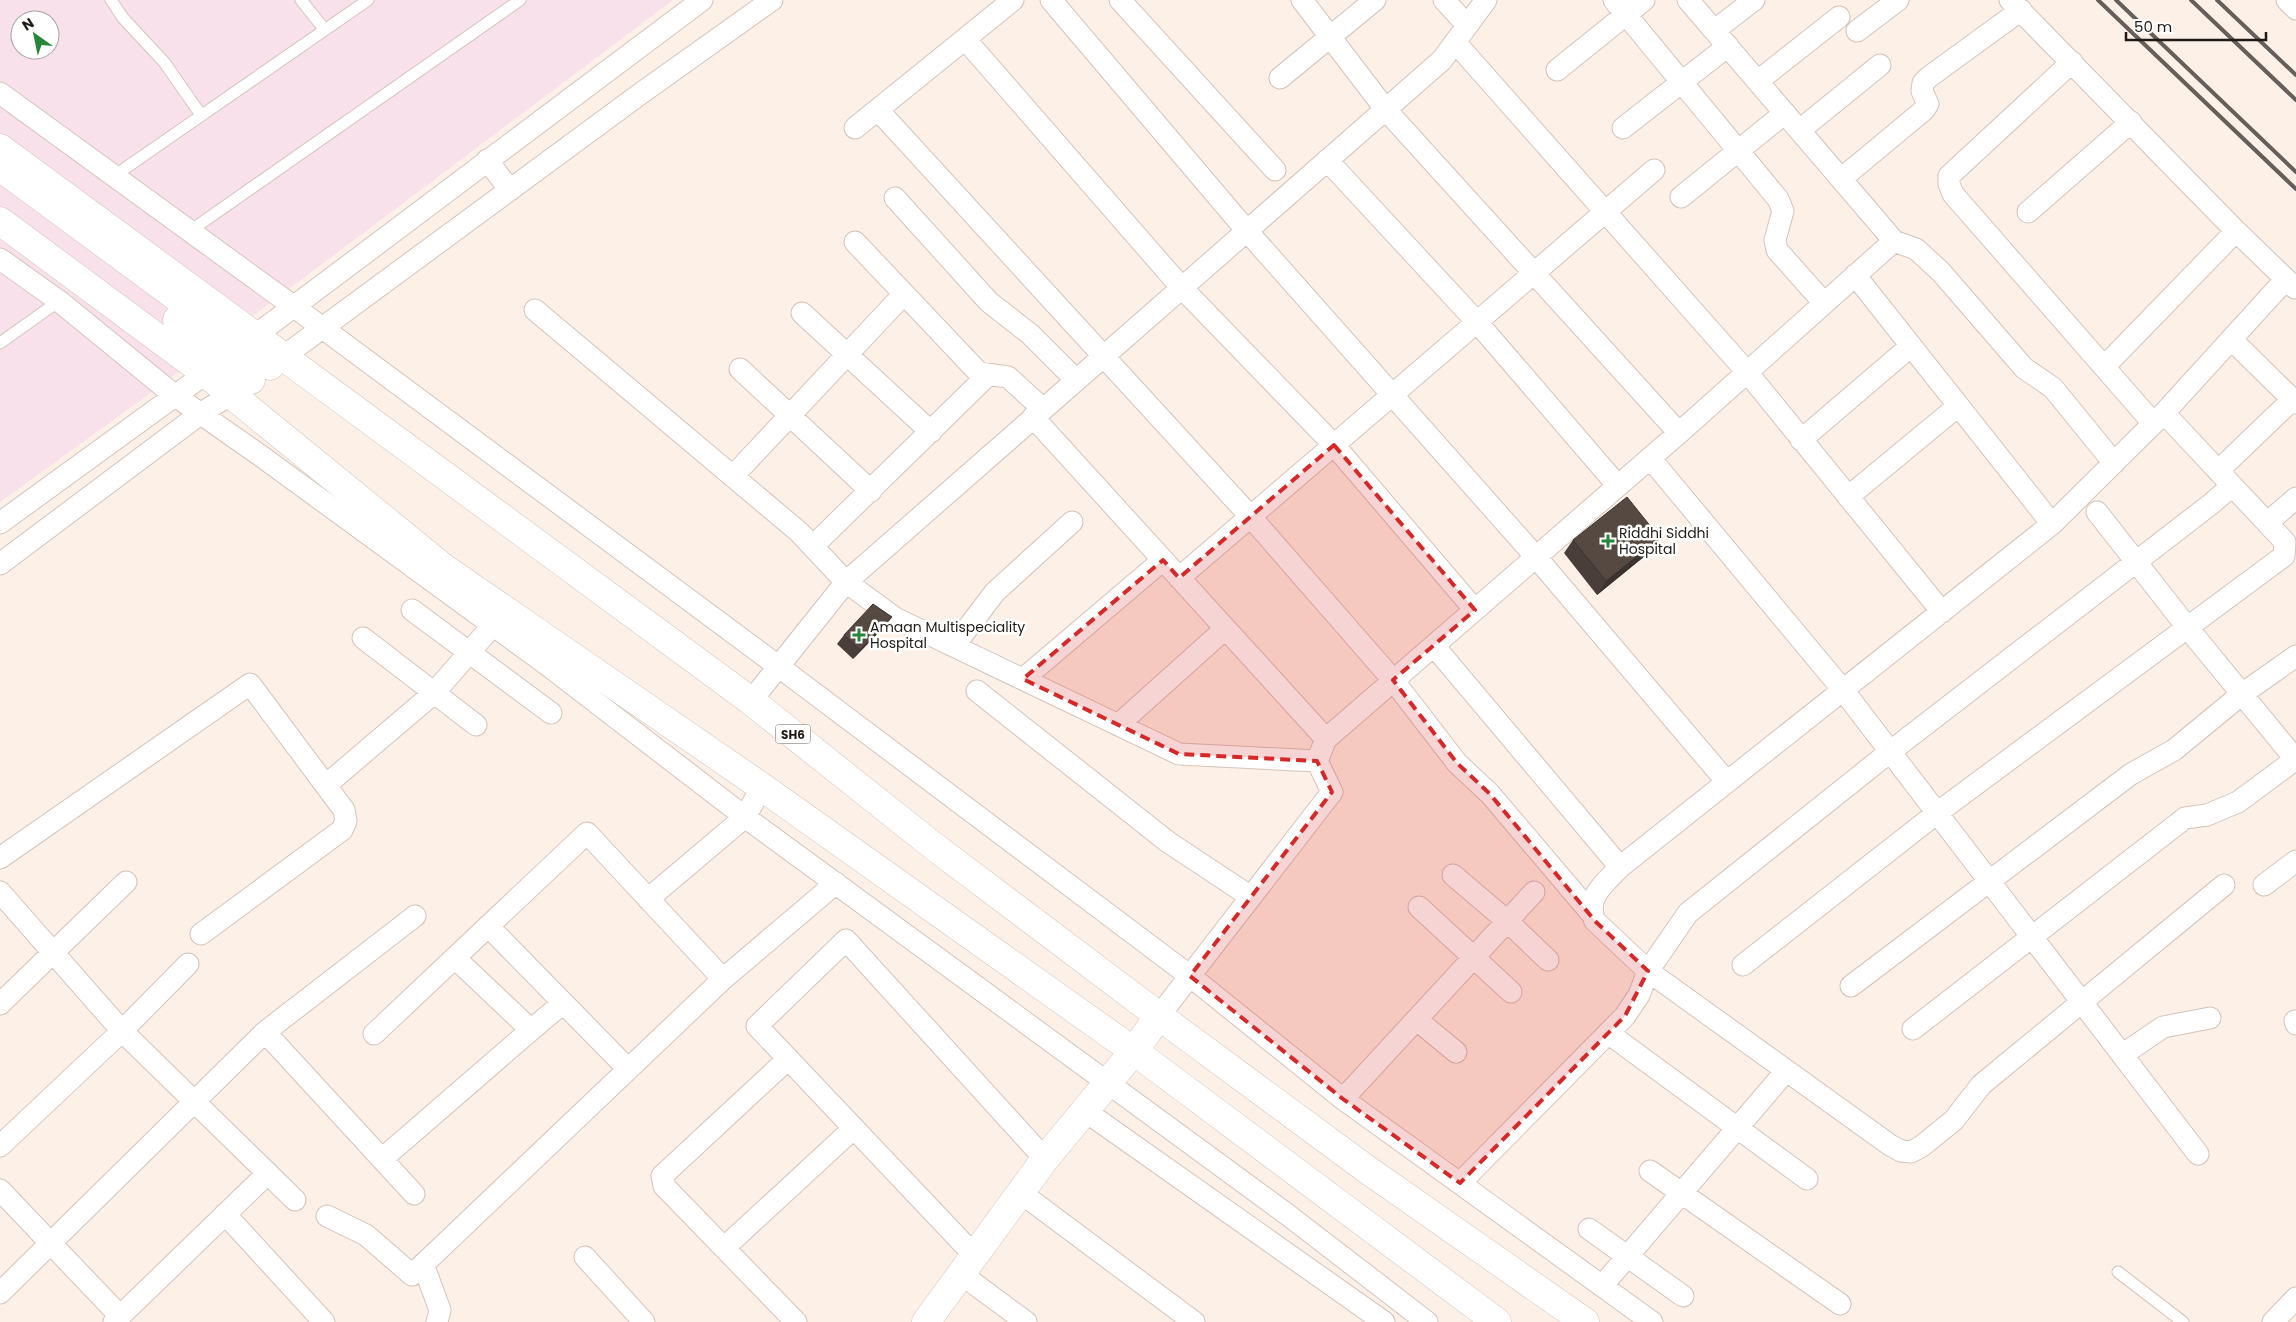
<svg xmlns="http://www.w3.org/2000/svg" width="2296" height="1322" font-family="Poppins,sans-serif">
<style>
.industrial{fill:#f9e1ec;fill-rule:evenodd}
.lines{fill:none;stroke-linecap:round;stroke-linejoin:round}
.lane-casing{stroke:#d4c4ba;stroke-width:13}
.street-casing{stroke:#d4c4ba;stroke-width:23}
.secondary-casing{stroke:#d4c4ba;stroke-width:29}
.highway-casing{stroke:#d4c4ba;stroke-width:29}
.lane{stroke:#fff;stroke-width:11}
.street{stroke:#fff;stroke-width:21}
.secondary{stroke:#fff;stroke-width:28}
.highway{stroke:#fff;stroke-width:28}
.rail{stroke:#665e59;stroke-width:4}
.wall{fill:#4a3f38}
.shaded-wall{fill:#3c332e}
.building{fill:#564941;stroke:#3c332e}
.marked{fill:#d62828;fill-opacity:0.2;stroke:#d62828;stroke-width:4;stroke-dasharray:10 6;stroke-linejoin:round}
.poi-dot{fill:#258538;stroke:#fff;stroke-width:2}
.labels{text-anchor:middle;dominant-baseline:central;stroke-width:5;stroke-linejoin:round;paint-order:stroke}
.shield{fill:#fff;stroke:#635f5d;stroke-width:1}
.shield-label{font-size:12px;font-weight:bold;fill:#201b17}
.poi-label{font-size:14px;fill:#201b17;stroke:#fff;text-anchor:start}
</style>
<rect width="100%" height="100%" fill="#fdf0e7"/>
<path class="industrial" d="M0 0H673L148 395 0 502ZM20 20H50V50H20Z"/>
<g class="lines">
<defs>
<path id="lane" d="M111 0 123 18 164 62 201 115
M301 0 325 30
M114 176 368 0
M190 231 520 0
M0 343 59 301
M2118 1272 2183 1322"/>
<path id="street" d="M1051 0 1247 231 1536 557 1727 782
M1120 0 1275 170
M1302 0 1386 110 1679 433
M1444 0 1467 25
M1614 0 1778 199 1783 211 1775 240 1777 250 1824 303
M2010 0 2236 231 2295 288
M2287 0 2296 9
M1715 30 1754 0
M1857 31 1898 0
M965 39 1181 287 1334 445 1475 610
M1455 42 1747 372 1942 612
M2072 62 1949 176V184L1953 194 2153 423
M1557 70 1644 0
M1280 78 1375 0
M1758 81 1839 17
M0 93 293 306 778 666 1190 976 1343 1099 1652 1322
M878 110 1250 516 1393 680 1457 763 1490 794 1591 913
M855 128 1013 0
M1623 128 1728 46
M1800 130 1880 65
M487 160 510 190
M1327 160 1477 322 1618 486
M1841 179 1924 110 1928 104 1922 91 1923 83 1929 77 2021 10
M1681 197 1785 113
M895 198 989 302 1030 334 1076 380
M2028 212 2131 122
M1894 241 1916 249 1941 272 2024 368 2053 388 2114 463
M855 242 979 373 1008 377 1043 409
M0 259 59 301 174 395 261 456 546 664 745 817 1288 1215 1427 1322
M1855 275 2052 524
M535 310 799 532 846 582 895 618 1179 754 1317 761
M802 313 931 432
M2231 339 2296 403
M244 344 702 0
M272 365 640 94 772 0
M2104 367 2236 231
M740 369 871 491
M1033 417 1326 739
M1801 440 1911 346
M1650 458 1843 690 2198 1154
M2218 471 2293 399
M733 476 904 294
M1848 497 1958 406
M2097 512 2187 627 2296 760
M0 523 216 366
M2267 523 2296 498
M813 546 988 375
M0 564 200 414 244 386
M1179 578 1654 170
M412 610 551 713
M363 638 476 725
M954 646 995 592 1072 522
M1434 646 1620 867
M1023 679 1163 560
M977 691 1168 842 1251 897
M751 701 846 582 1442 60 1486 0
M1118 725 1225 629
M326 785 434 693 493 625
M0 858 250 684 344 810 346 821 342 830 201 934
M1453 875 1507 921 1548 960
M2224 885 1981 1085 1954 1120 1922 1146 1911 1152 1901 1151 1890 1145 1648 971 1595 921C1584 898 1606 882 1620 867L2052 524 2164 413 2286 279
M2264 885 2296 861
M0 892 122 1031 295 1200
M648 899 745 817 762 787
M1419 907 1511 992
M488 926 628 1069
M1743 965 1937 813 2284 556 2285 542 2164 413
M723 979 836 883
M1851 986 2131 774 2174 750 2242 694 2296 656
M0 1004 126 882
M1159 1016 1332 792 1317 761 1326 739 1679 433 1894 241 1688 0
M1417 1020 1456 1052
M2295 1021 2296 1024
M1913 1029 2185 818 2207 815 2238 802 2296 759
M531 1030 563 1003
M265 1032 414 1194
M1608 1033 1807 1179
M2122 1055 2163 1027 2210 1018
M788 1059 662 1176 664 1186 796 1322
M1343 1099 1534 892
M1085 1111 1384 1322
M0 1146 122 1031 188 964
M382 1159 531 1030 455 958
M1650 1171 1840 1304
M1460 1183 1625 1016 1639 995 1648 971 1688 913 1891 751 2211 504 2232 486
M0 1190 120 1316
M1021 1193 1194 1322
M225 1214 324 1322
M327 1216 366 1235 412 1275 723 979 587 833 374 1034
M1589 1229 1683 1296
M724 1248 854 1128
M975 1256 757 1026 846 940 1045 1159
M585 1257 644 1322
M423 1264 440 1310 437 1322
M961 1274 1026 1322
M1602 1286 1786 1071
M0 1293 265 1032 415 916
M114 1322 268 1173
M2273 1322 2296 1298"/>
<path id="secondary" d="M0 167 270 366
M177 320 251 380
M926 1322 1045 1159 1133 1052 1159 1016"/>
<path id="highway" d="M0 148 751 701 936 848 1159 1016 1365 1168 1585 1322
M0 221 205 373 444 568 762 787 1142 1057 1497 1322"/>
</defs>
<use href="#lane" class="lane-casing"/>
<use href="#street" class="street-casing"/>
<use href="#secondary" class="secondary-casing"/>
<use href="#highway" class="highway-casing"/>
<use href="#lane" class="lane"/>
<use href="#street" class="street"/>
<use href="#secondary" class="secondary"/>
<use href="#highway" class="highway"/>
<path class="rail" d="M2098 0 2296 189
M2116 0 2296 172
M2191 0 2296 100
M2217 0 2296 75"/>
</g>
<path class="wall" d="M1573 540 1651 551 1597 595 1564 553Z
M892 617 885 626 853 659 837 644 844 635Z"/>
<path class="shaded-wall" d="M1660 538 1651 551 1597 595 1606 581Z
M892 617 885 626 853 659 860 650Z"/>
<path class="building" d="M1627 497 1660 538 1606 581 1573 540Z
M873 604 892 617 860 650 844 635Z"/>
<path class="marked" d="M1334 445 1475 610 1393 680 1457 763 1490 794 1595 921 1648 971 1625 1016 1460 1183 1343 1099 1190 976 1332 792 1317 761 1179 754 1023 679 1163 560 1179 578Z"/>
<g class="poi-dot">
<path d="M1605.5 533.5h5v5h5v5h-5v5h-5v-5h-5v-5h5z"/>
<path d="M856.5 627.5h5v5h5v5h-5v5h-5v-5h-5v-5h5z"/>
</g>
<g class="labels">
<rect class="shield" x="775.5" y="724.5" width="35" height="19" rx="4"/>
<g class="shield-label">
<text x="793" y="734">SH6</text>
</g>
<g class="poi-label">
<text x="1619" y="533">Riddhi Siddhi<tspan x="1619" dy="16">Hospital</tspan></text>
<text x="870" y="627">Amaan Multispeciality<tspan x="870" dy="16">Hospital</tspan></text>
</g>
</g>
<g transform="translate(35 35) rotate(327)"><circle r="24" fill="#ffffff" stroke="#a6a4a2"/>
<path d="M0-4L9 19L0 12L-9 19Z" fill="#258538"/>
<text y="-8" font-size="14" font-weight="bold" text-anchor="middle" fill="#201b17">N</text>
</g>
<path d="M2126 32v8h140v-8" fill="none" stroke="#201b17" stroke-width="2.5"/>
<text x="2134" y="32" font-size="15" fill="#201b17" stroke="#ffffff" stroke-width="4" paint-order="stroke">50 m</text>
</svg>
